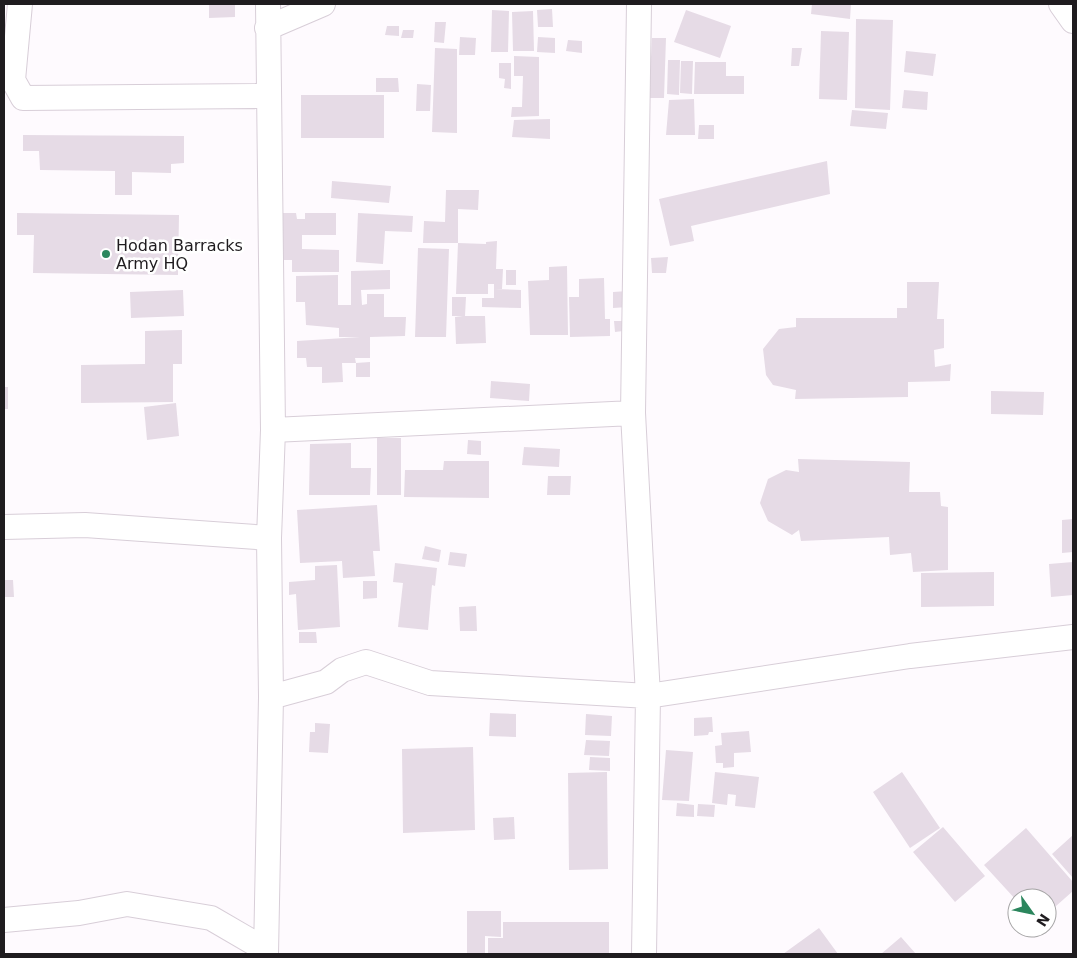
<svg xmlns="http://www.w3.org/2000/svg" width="1077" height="958" font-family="'DejaVu Sans',sans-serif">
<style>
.building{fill:#e6dbe6}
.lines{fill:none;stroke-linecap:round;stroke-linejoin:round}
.minor-casing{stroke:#d8ced8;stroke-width:26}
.minor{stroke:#fff;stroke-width:24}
.poi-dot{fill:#2b865d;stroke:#fff;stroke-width:2}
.labels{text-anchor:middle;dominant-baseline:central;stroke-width:5;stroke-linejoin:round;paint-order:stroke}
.poi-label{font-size:16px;fill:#1f1c1f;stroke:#fff;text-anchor:start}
</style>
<rect width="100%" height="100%" fill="#fefafe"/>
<path class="building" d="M209 4H235V17L209 18Z
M812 4H851L850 19 811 14Z
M552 9 553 27H538L537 10Z
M492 10 509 11 508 52H491Z
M686 10 731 26 720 58 674 42Z
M533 11 534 51H513L512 12Z
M856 19 893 20 890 110 855 108Z
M435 22H446L444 43 434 42Z
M387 26H399V36L385 35Z
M403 30H414L413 38H401Z
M821 31 849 32 847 100 819 99Z
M460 37 476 38 475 55H459Z
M538 37 555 38V53L537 52Z
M652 38H666L664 98H649Z
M568 40 582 41V53L566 51Z
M435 48 457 49V133L432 132Z
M792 48H802L799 66H791Z
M906 51 936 54 933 76 904 72Z
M514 56 539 57V116L511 117 512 107H522L523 76H514Z
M668 60H680L679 95 667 94Z
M681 61H693L692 94 680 93Z
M695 62H726V76H744V94H694Z
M499 63H511V89L504 88 505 79 499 78Z
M376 78H398L399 92H376Z
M417 84 431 85 430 111H416Z
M904 90 928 92 927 110 902 108Z
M301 95H384V138H301Z
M694 99 695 135H666L669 100Z
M852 110 888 113 886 129 850 126Z
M550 119V139L512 137 514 120Z
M699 125H714V139H698Z
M23 135 184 136V163L171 164V173L132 172V195H115V171L40 170 39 151H23Z
M827 161 830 194 691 226 694 241 670 246 659 199Z
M332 181 391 186 389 203 331 198Z
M446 190H479L478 210 458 209V243H423L424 221 445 222Z
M17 213 179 215 178 275 33 273 34 235H17Z
M279 213H296L297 219H305V213H336V235H302V249L339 250V272H292V260H278Z
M358 213 413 216 412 232 385 231 383 264 356 262Z
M497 241 496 269H503L502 289H494V284H488V294H456L458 243 486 244V242Z
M418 248 449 249 446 337H415Z
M668 257 666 273H652L651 258Z
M567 266 568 335H530L528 281 549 280V267Z
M390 270V289L361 290 362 305 367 304V294H384V317H406L405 336 370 337V358H355L356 363H342L343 382 322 383V367H307L306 358H297V341L360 337H339V328L306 325 305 302H296V276L338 275V305H351V271Z
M506 270H516V285H506Z
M604 278 605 319H610V336L570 337 569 297H579V279Z
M907 282H939L937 319H944V348L934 350 935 367 951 364 950 381 908 382V397L795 399 796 390 773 385 766 375 763 349 779 329 796 327V318H897V308H907Z
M494 289 521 290V308L482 307V298H494Z
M183 290 184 316 131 318 130 292Z
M628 291V307L613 308V292Z
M452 297H466L465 316H485L486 343 456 344 455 317 463 316H452Z
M614 321H623V331L615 332Z
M182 330V364H173V402L81 403V365L145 364V331Z
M370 362V377H356V363Z
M491 381 530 384 529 401 490 398Z
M4 387H8V409H4Z
M991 391 1044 392 1043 415 991 414Z
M176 403 179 436 147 440 144 407Z
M377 438H401V495H377Z
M468 440 481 441V455L467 454Z
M351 443V468H371L370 495H309L310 444Z
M524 447 560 449 559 467 522 465Z
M798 459 910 462 909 492H940L941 506 948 507V570L913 572 911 553 890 555 889 537 801 541 799 530 792 535 768 521 760 503 768 479 786 470 799 472Z
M444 461H489V498L404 497 405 470H443Z
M548 476H571L570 495H547Z
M377 505 380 551H373L375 576 343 578 342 561 300 563 297 510Z
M1073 519V552L1062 553V520Z
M425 546 441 550 439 562 422 559Z
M450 552 467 554 465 567 448 565Z
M1073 562V595L1051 597 1049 564Z
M395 563 437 568 435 586 432 585 428 630 398 627 403 583 393 582Z
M337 565 340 627 298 630 296 594 289 595V582L315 580V566Z
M994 572V606L921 607V573Z
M4 580H13L14 597H4Z
M363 581H377V598L363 599Z
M476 606 477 631H460L459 607Z
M299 632H316L317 643H299Z
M490 713 516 714V737L489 736Z
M586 714 612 716 611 736 585 735Z
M712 717 713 732H709L708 735 694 736V718Z
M315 723 330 724 328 753 309 752 310 732H315Z
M749 731 751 752 734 753V767L723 768V763H716L715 746 722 745 721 733Z
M586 740 610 741 609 756 584 755Z
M473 747 475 830 403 833 402 749Z
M666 750 693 752 689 801 662 800Z
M590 757 610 758V771L589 770Z
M607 772 608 869 569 870 568 773Z
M715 772 759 777 755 808 735 806 736 795 728 794 727 805 712 803Z
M902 772 940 828 910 848 873 792Z
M677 803 694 805V817L676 816Z
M698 804 715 805 714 817 697 816Z
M514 817 515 839 494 840 493 818Z
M943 827 985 876 955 902 913 852Z
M1026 828 1073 882V891L1047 914V898H1017V901L984 865Z
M1073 835V878L1052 854Z
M467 911H501V937L485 936V954H467Z
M503 922H609V954H488V938H503Z
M819 928 838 954H783Z
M901 937 916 954H881Z"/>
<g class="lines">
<defs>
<path id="minor" d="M20 4 13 80 23 98 267 96
M639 4 633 413 648 696 644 954
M1061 4 1073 21
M267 28 323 4
M273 430 633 413
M4 527 85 525 269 538
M271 697 326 682 342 670 366 662 430 683 648 696 910 656 1073 637
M4 920 79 913 127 904 211 918 266 950
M266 954 271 697 269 538 273 430 268 4"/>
</defs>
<use href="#minor" class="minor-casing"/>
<use href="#minor" class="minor"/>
</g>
<circle class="poi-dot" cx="106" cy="254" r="5"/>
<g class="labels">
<g class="poi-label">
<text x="116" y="245">Hodan Barracks<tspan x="116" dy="18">Army HQ</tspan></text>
</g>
</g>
<rect width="1077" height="958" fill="none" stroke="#1f1c1f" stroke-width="10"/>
<g transform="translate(1032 913) rotate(123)"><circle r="24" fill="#ffffff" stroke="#a5a4a5"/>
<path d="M0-4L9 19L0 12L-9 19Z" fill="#2b865d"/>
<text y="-8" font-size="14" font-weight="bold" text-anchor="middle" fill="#1f1c1f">N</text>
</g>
</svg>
